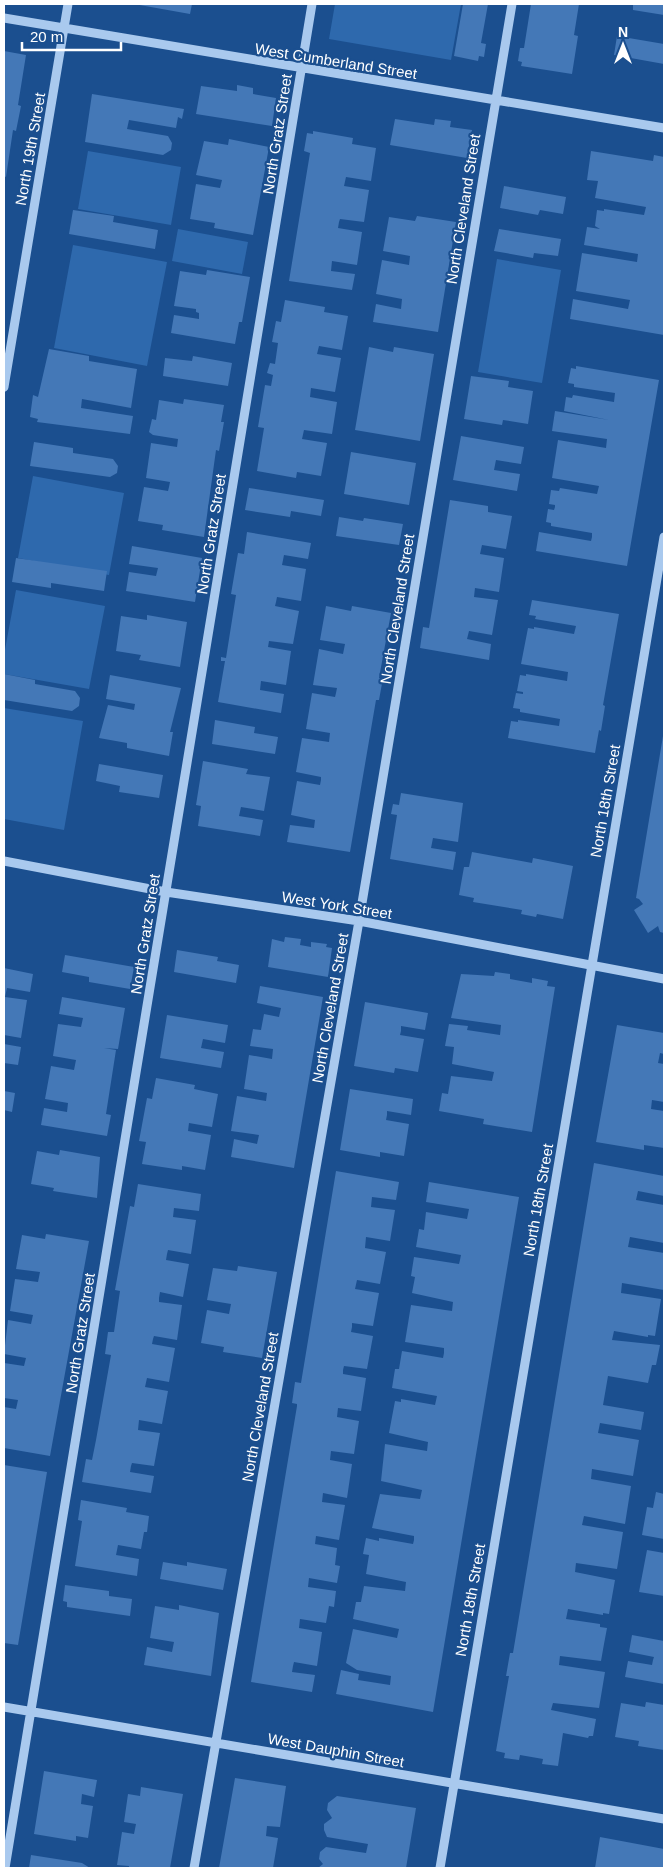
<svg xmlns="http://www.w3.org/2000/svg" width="668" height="1872" font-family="Helvetica,sans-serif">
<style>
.green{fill:#2e69ad}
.building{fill:#4478b7}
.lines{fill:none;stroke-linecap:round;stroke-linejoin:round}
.minor{stroke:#a9c9ee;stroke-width:9}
.labels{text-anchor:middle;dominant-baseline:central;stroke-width:4.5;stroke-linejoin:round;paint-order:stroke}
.street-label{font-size:15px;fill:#fff;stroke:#1b4f8f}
</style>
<rect width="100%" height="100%" fill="#1b4f8f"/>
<path class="green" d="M335 4H461L451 60 329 39Z
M88 151 181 167 171 225 78 209Z
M178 229 248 242 242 274 172 261Z
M73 245 167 262 147 366 54 348Z
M497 259 561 270 542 383 478 372Z
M33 476 124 493 109 575 18 558Z
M16 590 105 606 89 689 4 674V655Z
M4 708 83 721 64 830 4 819Z"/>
<path class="building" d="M134 4H192L190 14Z
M463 4H488L481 43 486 44 484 57 479 56 478 61 454 56Z
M531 4H579L574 35 578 36 572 74 521 66 522 62 518 61 520 48H524Z
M633 4H664V15L633 10Z
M617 36 664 44V64L614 55Z
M4 51 26 55 18 105 21 106 16 131 13 130 6 177 4 176Z
M237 85 253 88V94L276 98 272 126 196 114 201 86 237 91Z
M92 94 184 109 182 119 178 117 176 128 129 120 127 129 168 136 172 143 171 150 163 155 85 142Z
M395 119 434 125 435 119 451 121 450 127 472 130 467 158 390 145Z
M313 131 353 138 352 144 376 148 371 181 346 177 344 186 369 190 364 222 340 219 339 222 338 228 362 232 357 265 332 261 331 271 355 274 352 290 289 281 310 153 304 151 307 133 313 134Z
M229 139 269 147 253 235 214 228 215 223 190 219 196 184 220 188 222 180 196 175 204 141 228 145Z
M591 151 653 161 654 155 664 157V335L570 319 573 299 628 309 630 300 576 291 582 253 637 262 638 254 584 245 587 227 600 229 595 226 597 210 604 211V209L644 215 646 207 595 198 598 181 587 180Z
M504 186 566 197 563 214 540 210 538 215 500 208Z
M73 210 114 216 113 222 158 230 155 249 69 234Z
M417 216 456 222 438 332 373 322 376 304 401 309 402 299 376 294 382 260 409 265 410 256 383 251 389 217 415 221Z
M499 229 561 239 558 256 534 253 533 258 494 251Z
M207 270 250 277 242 322H239L235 344 171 333 174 315 199 319V313L196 312V309L174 306 180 271 206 275Z
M285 300 325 307 324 312 348 316 342 350 319 346 317 354 341 358 335 392 311 388 310 397 337 402 332 434 304 430 302 439 327 443 321 476 297 472 296 478 257 471 264 428 258 427 265 385 271 386 273 375 267 373 270 363 275 364 278 343 272 342 276 321 281 322Z
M369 347 393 352 394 347 434 354 420 441 355 430Z
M49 349 89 356V361L137 369 131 408 82 399 81 408 133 416 130 434 37 422 38 419 30 417 33 395 38 397Z
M193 356 232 363 228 386 163 376 165 358 192 361Z
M576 366 659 380 627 566 536 551 539 532 591 541 592 537V533L551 526V523L546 522 548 509 554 510 555 507V505L549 504 551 490 559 491 560 488 597 494 599 486 552 478 558 440 606 448 607 439 552 431 555 411 609 420 564 411 566 397 572 398 573 395 614 402 615 393 574 387V384L568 383 571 368 576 369Z
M471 376 509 381 508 387 533 391 528 424 503 420 502 425 464 419Z
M184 399 224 405 221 422H224L219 451 216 450 204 537 162 530 163 525 138 521 144 487 168 491 169 487 170 482 146 478 151 443 177 447 178 439 153 435 149 432 152 419 156 420 159 400 183 404Z
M461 436 524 447 521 464 496 460 494 470 520 474 517 491 453 480Z
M34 442 73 448V453L113 459 118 466 117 473 110 477 30 466Z
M351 452 416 463 409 505 344 494Z
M249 488 324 500 321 516 291 511 290 517 245 510Z
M450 500 488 506V512L512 516 506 549 482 545 480 554 504 558 499 592 475 588 474 597 498 600 492 635 469 631 467 639 491 644 489 660 420 648 423 627 429 628Z
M339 517 363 521 364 518 403 524 399 545 336 536Z
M247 532 311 543 308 559 284 555 282 565 306 569 301 601 277 597 276 602 275 606 299 611 293 644 269 641 268 647 291 651 286 685 261 681 260 690 284 694 281 713 218 702 225 661H221V657L226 658 236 595 231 594 238 553 244 554Z
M132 546 202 558 195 602 126 591 129 572 156 576 158 568 129 564Z
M16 558 107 571 104 591 51 583V588L12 582Z
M532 600 619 614 603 705 605 706 601 731 599 730 595 753 508 738 511 721 518 722V720L559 726 560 719 520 712V709L513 708 516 693 523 694V692L517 691 520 675 526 676V674L567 681 568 672 521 664 528 628 534 629V627L574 634 576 626 535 619 536 616 529 615Z
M326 606 351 611 352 606 391 613 379 678H383L379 700H376L350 852 287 842 290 825 314 828 315 820 291 815 297 781 320 785 321 780V777L296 772 302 738 329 742 330 733 306 729 312 693 335 697 336 693 337 688 313 685 319 649 343 654 345 644 320 640Z
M147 615 187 622 180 667 139 660 141 655 116 651 121 616 147 620Z
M4 674 35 680V684L75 691 80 698 79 706 72 711 4 700Z
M110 675 181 688 170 732H173L169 756 127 748V743L99 738 108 705 134 710 135 704 106 699Z
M215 720 255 727 254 733 278 737 275 754 212 744Z
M663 736 664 933 660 932 658 926 648 933 634 910 643 904 639 899 636 898Z
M203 761 248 769 246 774 270 777 264 811 241 807 239 816 263 820 260 836 198 826 201 806 196 805Z
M99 764 163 775 159 798 119 792 120 786 96 781Z
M401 793 463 803 458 842 433 838 431 848 456 852 453 870 390 859 397 815 391 814 393 804 399 805Z
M472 852 532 863 533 858 573 866 563 919 537 914 536 917 521 914 522 910 473 902 474 898 459 895 464 867H469Z
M285 937 301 939 300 945 311 947V942L327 944 326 947 332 948 328 977 268 967 272 939 284 942Z
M177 950 218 957 217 961 239 965 236 983 174 972Z
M65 955 134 967 130 989 89 982V977L62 972Z
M4 968 33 974 30 992 7 988 5 997 27 1000 21 1038 4 1035Z
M495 972 510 974V979L532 983V978L548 981 547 986 555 987 532 1132 483 1124 484 1119 439 1111 442 1093 448 1094 451 1076 492 1081 494 1072 452 1064 454 1047 445 1046 449 1024 468 1026 467 1030 500 1035 501 1025 451 1018 461 974 494 976Z
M260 986 323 997 294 1168 231 1157 234 1139 257 1144 259 1135 231 1131 237 1096 266 1101 267 1093 244 1089 249 1055 272 1059 273 1049 250 1046 253 1029 261 1030 264 1014 279 1017 281 1008 257 1003Z
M62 997 125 1008 118 1049 104 1048 116 1050 106 1114 111 1115 107 1136 41 1125 44 1108 67 1112 68 1103 45 1099 51 1066 74 1070 76 1060 53 1056 58 1024 81 1027 83 1018 59 1014Z
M365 1002 428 1013 425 1030 401 1026V1031L400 1035 424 1039 418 1072 395 1068 394 1073 354 1066Z
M167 1015 228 1025 225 1043 203 1039 201 1048 224 1052 221 1068 160 1058Z
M617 1025 664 1033V1054L660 1053 658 1063 664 1064V1102L652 1100 651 1109 664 1111V1148L644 1145V1150L596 1142Z
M4 1044 21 1047 18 1065 4 1063Z
M156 1078 195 1085 194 1089 218 1094 212 1127 189 1123 188 1131 211 1135 205 1170 182 1166V1170L142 1164 146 1142 139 1141 147 1098 152 1099Z
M350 1089 413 1099 411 1115 387 1111V1115L386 1120 409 1124 404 1156 380 1152V1157L340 1150Z
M4 1091 15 1093 12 1112 4 1110Z
M60 1150 100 1157 97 1198 53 1191 54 1188 31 1184 37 1151 59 1155Z
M594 1163 664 1176V1196L638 1191 636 1200 664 1205V1243L630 1237 628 1247 664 1253V1290L622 1283 621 1293 661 1299 655 1336 648 1335V1337L614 1331 612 1340 660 1345 656 1365H652L648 1383 608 1376 603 1405 644 1412 641 1430 600 1423 598 1433 639 1440 633 1476 592 1469 591 1479 631 1486 625 1524 584 1516 582 1525 623 1532 617 1569 576 1563 575 1572 615 1580 609 1614 603 1613V1615L568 1609 566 1619 600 1624V1627L607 1628 604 1644 601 1661 560 1656 559 1665 605 1672 599 1708 553 1703 551 1710 596 1719 593 1736H589L588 1738 563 1733 558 1766 542 1764 543 1759 520 1755 519 1760 504 1758 505 1753 496 1751 509 1676H506L510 1653H513L517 1629Z
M336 1171 399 1182 396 1200 372 1197 371 1207 395 1210 390 1241 366 1237 365 1248 386 1252 380 1284 357 1280 355 1289 379 1293 373 1326 352 1323V1327L351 1332 373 1336 367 1369 344 1366 343 1370V1374L366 1378 361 1411 338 1408 337 1417 359 1421 354 1454 331 1451 330 1460 352 1464 347 1498 323 1493 322 1502 345 1505 339 1540 316 1536 315 1544 337 1548 335 1565 340 1566 337 1583 309 1578 308 1587 336 1591 334 1607 329 1606 326 1623 300 1619 299 1628 322 1632 317 1666 294 1662 293 1666 292 1672 315 1675 312 1692 251 1682 297 1406V1404L292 1403 295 1382 301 1383Z
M429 1182 519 1197 433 1712 336 1694 341 1670 359 1674 358 1680 390 1685 391 1676 357 1670 346 1663 353 1629 397 1638 399 1629 353 1619 356 1602H361L364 1586 405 1591 406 1582 366 1574 369 1555 363 1554 366 1538 379 1541V1538L413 1544 414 1540V1536L372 1528 380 1494 420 1499 422 1490 381 1481 385 1444 427 1451 428 1442 389 1433 395 1401 401 1402V1399L435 1405 437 1396 392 1388 395 1369H399L402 1351 443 1358 444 1353V1348L405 1342 411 1305 452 1311 453 1302 412 1293 415 1277 411 1276 414 1257 459 1264 460 1260 461 1255 416 1247 419 1229 424 1230 426 1212 467 1219 469 1209 426 1202Z
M138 1184 201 1194 199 1211 174 1208 173 1217 196 1220 191 1254 168 1250 167 1254 166 1260 189 1264 183 1297 160 1292 159 1298V1302L182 1305 177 1340 154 1336 153 1339 152 1344 175 1348 169 1382 147 1378 145 1387 168 1391 162 1424 139 1420 138 1430 160 1433 154 1466 132 1463 131 1466 130 1472 154 1476 151 1493 82 1482 86 1459 92 1460 96 1440 111 1355 105 1354 108 1332H114L120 1291 115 1290 130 1206 134 1207Z
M46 1234 89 1241 50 1456 4 1448V1407L16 1409 18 1400 4 1398V1363L24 1366 26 1358 4 1354 8 1320 31 1324 33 1315 10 1311 15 1279 38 1282 40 1272 16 1269 22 1235 45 1239Z
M238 1266 277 1272 262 1358 223 1352 224 1347 201 1343 207 1310 229 1314 231 1304 207 1300 213 1268 237 1271Z
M4 1465 47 1472 18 1645 4 1643Z
M656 1492 664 1494V1539L642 1535 647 1507 653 1508Z
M81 1500 127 1508 126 1512 149 1516 147 1532H144L141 1549 118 1545 116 1555 139 1559 137 1576 75 1566 82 1521 78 1520Z
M647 1550 664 1553V1596L639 1592Z
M163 1562 187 1566V1562L227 1569 223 1590 160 1579Z
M65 1585 109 1591V1596L132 1599 130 1616 67 1607V1602L63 1601Z
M179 1605 219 1613 211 1676 144 1665 147 1647 172 1652 174 1642 150 1638 155 1606 179 1610Z
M632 1635 664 1641V1684L625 1677 628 1661 652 1665 653 1660 654 1657 629 1652Z
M646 1702 664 1705V1750L638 1746 639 1741 615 1737 621 1703 645 1707Z
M44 1771 97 1780 94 1797 82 1794 81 1804 93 1806 88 1838 76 1836V1841L34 1834Z
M235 1778 286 1786 280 1827 267 1826 266 1836 278 1838 273 1868H219Z
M141 1787 183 1794 170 1868H129V1866L117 1865 122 1832 134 1834 136 1824 124 1822 128 1794 140 1796Z
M337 1796 416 1808 406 1868H318L323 1864 319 1859 320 1852 326 1847 366 1853 368 1844 327 1837 324 1830V1824L332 1818 327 1810 328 1803Z
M600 1837 664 1849V1868H595Z
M31 1855 82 1863 90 1868H29Z"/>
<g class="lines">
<path class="minor" d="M4 18 664 128
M4 387 68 4
M4 861 166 892 359 921 664 979
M4 1707 664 1819
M5 1868 312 4
M194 1868 359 921 512 4
M440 1868 664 537"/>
</g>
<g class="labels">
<g class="street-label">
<text transform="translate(336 61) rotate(9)">West Cumberland Street</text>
<text transform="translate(277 134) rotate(-81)">North Gratz Street</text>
<text transform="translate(30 149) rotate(-80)">North 19th Street</text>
<text transform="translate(463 209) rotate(-81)">North Cleveland Street</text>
<text transform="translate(211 534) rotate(-81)">North Gratz Street</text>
<text transform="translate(397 609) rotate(-81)">North Cleveland Street</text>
<text transform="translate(605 801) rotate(-80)">North 18th Street</text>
<text transform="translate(337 905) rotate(9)">West York Street</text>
<text transform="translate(145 934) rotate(-81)">North Gratz Street</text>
<text transform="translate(330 1008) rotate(-80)">North Cleveland Street</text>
<text transform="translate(538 1200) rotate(-80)">North 18th Street</text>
<text transform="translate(80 1333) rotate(-81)">North Gratz Street</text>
<text transform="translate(260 1407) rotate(-80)">North Cleveland Street</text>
<text transform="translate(470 1600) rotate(-80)">North 18th Street</text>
<text transform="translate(336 1750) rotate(10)">West Dauphin Street</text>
</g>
</g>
<rect width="668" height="1872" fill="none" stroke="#ffffff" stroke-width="10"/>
<g transform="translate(623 45)" stroke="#1b4f8f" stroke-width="4" paint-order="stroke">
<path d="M0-4L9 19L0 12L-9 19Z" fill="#ffffff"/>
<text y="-8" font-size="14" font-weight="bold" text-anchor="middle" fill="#ffffff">N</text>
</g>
<path d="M22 42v8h99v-8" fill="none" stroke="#ffffff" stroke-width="2.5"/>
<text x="30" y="42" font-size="15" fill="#ffffff" stroke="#1b4f8f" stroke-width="4" paint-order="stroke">20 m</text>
</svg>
